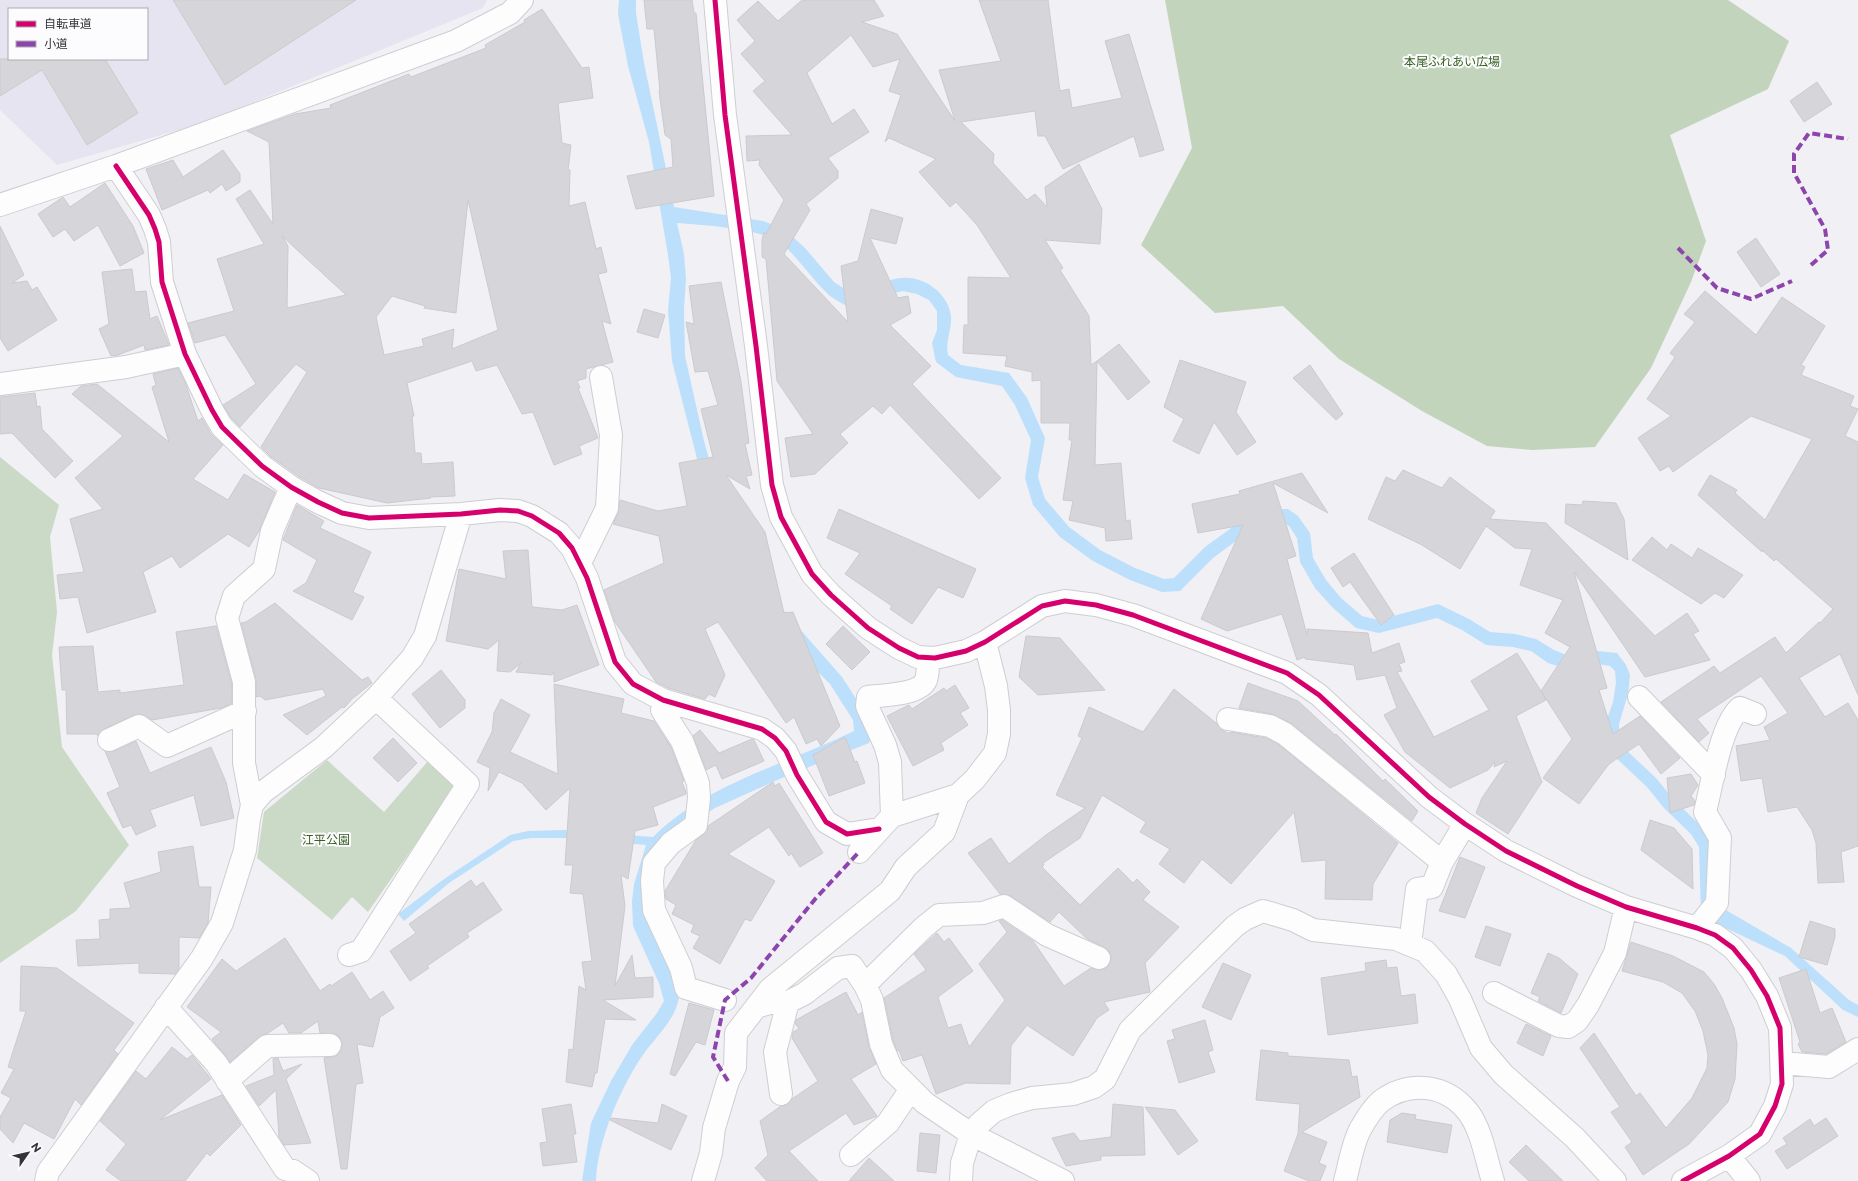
<svg xmlns="http://www.w3.org/2000/svg" width="1858" height="1181" font-family="Montserrat,'Noto Sans JP',sans-serif">
<style>
.built{fill:#e5e4f0;fill-rule:evenodd}
.green{fill:#cbdac6}
.forest{fill:#c3d4bc}
.water{fill:#bcdffb}
.building{fill:#d6d6da;stroke:#cbcbcf;fill-rule:evenodd}
.lines{fill:none;stroke-linecap:round;stroke-linejoin:round}
.street-casing{stroke:#ceced2;stroke-width:24}
.street{stroke:#fdfdfe;stroke-width:22}
.quiet{stroke:#8e44ad;stroke-width:4;stroke-dasharray:8 4;stroke-linecap:butt}
.cycleway-casing{stroke:#fcfcfe;stroke-width:8}
.cycleway{stroke:#d6006c;stroke-width:5}
.labels{text-anchor:middle;dominant-baseline:central;stroke-width:4;stroke-linejoin:round;paint-order:stroke}
.park-label{font-size:12px;fill:#365e1e;stroke:#fcfcfe}
</style>
<rect width="100%" height="100%" fill="#f0f0f5"/>
<path class="built" d="M0 0H487L483 8 203 123 57 165 0 110ZM9 9H147V59H9Z"/>
<path class="green" d="M0 457 59 505 50 537 57 612 52 655 62 747 129 845 76 911 0 963Z
M327 760 384 812 429 760 456 786 368 912 352 897 332 920 257 858 264 812Z"/>
<path class="forest" d="M1165 0H1728L1789 41 1768 89 1670 135 1706 241 1691 282 1651 368 1595 447 1532 450 1487 446 1422 411 1339 359 1283 306 1215 313 1141 245 1192 148Z"/>
<path class="water" d="M619 0H636V13L644 63 674 207 763 221 784 229 805 248 834 282 848 291C858 289 868 287 878 285 885 282 894 278 902 278 924 276 948 293 951 316 952 330 945 341 948 355L961 365 1009 373 1027 398 1045 438 1038 477 1045 499 1069 527 1100 550 1135 568 1164 579 1174 578 1205 547 1234 526 1275 509H1288L1298 516 1310 533 1313 558 1326 580 1341 598 1362 616 1378 620 1438 604 1469 619 1490 632 1515 634 1536 639 1554 650 1569 656 1583 655 1597 651 1617 653 1626 665 1630 675 1628 694 1619 724V735L1625 749 1656 778 1673 799 1701 826 1711 843 1724 909 1791 948 1849 1000 1858 1005V1017L1843 1010 1785 956 1711 921 1701 911 1699 847 1691 834 1664 808 1647 787 1614 756 1606 722 1613 702 1616 683 1615 671 1610 666 1598 664 1568 669 1548 663 1531 651 1513 647 1486 645 1462 630 1437 618 1379 633 1356 628 1332 607 1315 588 1300 562 1297 538 1289 526 1283 522 1240 538 1213 558 1180 591 1162 592 1130 580 1093 561 1060 537 1033 505 1025 478 1031 440 1015 405 1002 386 956 377 936 362 932 343 937 330V311L929 300 917 294 903 291 845 305C838 301 830 297 825 291 811 278 792 249 776 240 753 228 703 225 677 223L684 254 686 279 684 309 685 356 704 441 726 522 762 586 842 677 864 711 872 731 869 743 784 777 715 808 671 836 653 865C659 894 665 922 671 951 674 965 682 988 678 1002 673 1021 657 1036 645 1052 622 1084 597 1141 596 1181H582L591 1123 611 1081 632 1045 657 1013 664 1001 659 983 633 926 632 901 634 884 646 845 568 838H531L513 841 449 883 404 921 398 914 444 879 510 835 528 831 564 830 653 837C708 783 787 764 854 731L853 720 830 684 799 653 714 525 672 361 668 310 671 278 668 255 649 142 628 66 618 14Z"/>
<path class="building" d="M173 0H356L225 85Z
M644 0H692L694 13H696L714 196 636 209 627 176 673 167 671 139 665 135 659 91H660L654 29H647Z
M802 0H874L884 16 862 22 897 34 955 121 939 70 1001 61 979 0H1048L1060 91 1069 89 1072 108 1122 98 1105 41 1129 34 1164 150 1140 157 1134 136 1063 169 1045 136H1038L1035 111 961 122 994 154 993 163 1027 200 1035 194 1047 207 1045 187 1079 164 1102 209 1100 244 1045 240 1063 268 1060 270 1089 316 1091 365 1097 361 1095 465 1121 463 1126 521 1130 520 1132 539 1106 541 1105 528 1069 520 1073 501 1063 500 1072 440H1069L1070 423H1041V380L1032 381V372L1005 366 1007 356 963 353 964 325H968V277L1011 278 977 225 956 202 950 207 919 172 936 159 889 138 885 142 901 95 889 91 900 59 873 67 851 35 807 73 832 124 854 109 869 132 828 158 838 171V178L806 204 810 210 784 254 848 322 841 266 858 261 871 209 903 218 896 244 870 238 898 298 908 296 911 313 890 325 931 366 912 384 1001 478 979 499 890 405 882 414 873 406 840 434 848 443 815 474 791 477 785 438 813 434 777 381 766 259 762 257V240L764 232 766 234 784 200 759 165 760 160 747 161 746 136 792 135 753 91 765 81 741 54 755 41 737 20 758 1 778 21Z
M542 9 582 68 589 67 593 98 558 103 562 143 571 145 568 170H570L569 206 585 202 596 249 601 247 607 272 598 274 611 324 602 321 613 362 586 369V378L577 381 580 388H578L598 438 579 446 582 454 554 465 533 412 522 414 497 365 476 371 472 361 407 383 414 416H412L415 453H421L422 464 453 462 455 496 430 497 431 498 387 503 319 488 298 476 270 456 261 447 307 372 296 364 240 427 232 419 223 405 256 384 225 335 195 343 188 323 234 311 217 259 264 244 236 199 250 190 273 224 269 142 247 131 295 114 331 108 330 105 409 74 411 77 486 48 485 45 525 22 524 20ZM468 200 498 330 452 349 454 329 422 339 424 346 384 355 376 317 392 296 425 306 424 308 456 313ZM282 236 346 295 287 308 288 246Z
M0 59H105L138 113 87 145 42 70 0 96Z
M1817 82 1832 104 1804 122 1790 101Z
M223 150 240 174V182L226 191 222 184 210 193 208 190 162 210 146 169 173 160 183 177Z
M105 183 133 226 144 253 120 266 98 225 74 241 65 229 53 237 38 214 63 197 70 207Z
M0 226 24 275 12 283 27 281 32 290 37 287 57 320 8 351 0 338Z
M1756 238 1780 274 1761 287 1737 252Z
M132 269 135 292 146 291 150 319 157 316 169 345 145 350 144 345 118 355 111 356 99 329 109 324 102 272Z
M721 282 741 382 749 443 745 444 752 475 746 476 750 489 726 475 765 532 784 613 793 612 840 726 821 746 817 739 806 744 794 717 786 723 718 622 705 629 725 675 715 697 709 694 705 699 668 688 656 682 615 622 604 590 664 563 659 536 613 524 618 513 620 500 658 511 687 506 679 463 713 457 701 409 718 405 708 371 695 372 686 322 694 324 689 286Z
M1705 291 1756 335 1782 297 1825 326 1801 365 1805 367 1801 375 1854 396 1850 406 1858 409 1845 436 1858 442V695L1840 654 1799 678 1825 717 1848 703 1858 720V846L1841 852 1844 882 1818 883 1816 843 1812 830 1797 807 1768 812 1762 778 1741 781 1736 746 1770 740 1764 727 1788 713 1761 676 1697 719 1709 733 1699 742 1661 702 1714 666 1720 673 1775 637 1786 653 1819 622 1820 623 1833 609 1776 559 1774 561 1762 550V552L1698 495 1710 475 1737 490 1735 493 1765 520 1812 439 1751 416 1673 472 1669 466 1660 471 1638 438 1671 416 1647 399 1675 357 1670 353 1695 322 1684 314Z
M644 309 665 315 658 338 637 332Z
M1119 344 1150 382 1128 400 1097 361Z
M1180 360 1246 382 1236 412 1256 442 1237 455 1214 422 1199 454 1173 441 1184 419 1164 407Z
M1310 365 1343 414 1336 420 1293 378Z
M178 368 185 382 198 421 202 418 211 434 223 445 193 479 228 500 244 474 275 492 259 531 249 547 228 534 180 568 172 556 143 572 156 612 87 633 78 597 60 599 57 575 84 572 70 519 103 509 75 478 123 436 72 394 81 386 97 384 169 442 152 387 156 385 153 374Z
M35 393 37 407 40 406 42 429 73 461 55 478 12 433 0 434V397Z
M1403 470 1442 488 1450 477 1495 511 1490 519 1546 523 1655 636 1687 613 1699 631 1693 634 1710 660 1645 677 1574 572 1607 688 1599 690 1613 734 1640 716 1680 758 1661 774 1639 744 1609 764 1579 804 1543 778 1572 739 1541 691 1546 700 1516 716 1542 782 1508 834 1476 813 1482 798 1507 761 1494 767 1495 762 1488 770 1450 788 1405 752 1384 715 1397 708 1385 675 1357 680 1354 665 1305 659V657L1297 660 1282 614 1227 631 1201 619 1243 525 1198 533 1192 504 1240 494 1239 491 1302 473 1328 513 1273 483 1296 556 1287 559 1307 635V629L1368 633 1372 653 1399 643 1405 662 1399 664 1402 671 1397 672 1434 737 1489 710 1471 681 1517 653 1541 691 1570 647 1545 633 1563 600 1520 585 1532 549 1515 548 1486 526 1460 569 1422 545 1368 519 1386 477 1395 481Z
M1583 501 1616 503 1624 519 1628 560 1565 523 1566 504 1582 505Z
M297 505 324 521 320 528 371 552 353 592 364 597 352 620 293 591 306 583 317 560 283 540Z
M839 509 976 569 963 598 938 587 912 624 890 609 892 606 845 574 860 553 827 538Z
M1652 537 1667 550 1671 544 1692 558 1698 548 1743 575 1724 598 1715 593 1701 604 1632 560Z
M528 550 532 607 562 610 577 605 599 665 554 682V672L552 675 516 672 521 663 510 672 497 671 499 640 488 649 446 641 459 569 506 579 503 551Z
M1354 553 1394 615 1381 625 1350 582 1343 587 1331 568Z
M275 603 362 680 368 677 372 683 352 699 344 708 342 707 307 735 283 715 326 696 323 689 265 700 260 696 256 697V679L241 623 246 622Z
M216 626 232 684V703L221 708 152 720 141 714 134 715 104 729 98 736 97 734H67L66 690H62L59 647 93 646 98 692 120 690V693L184 685 176 632Z
M843 626 870 652 852 670 826 644Z
M1026 636 1060 638 1105 690 1038 695 1019 677Z
M441 670 465 700V708L440 728 412 694Z
M1248 683 1298 701 1335 735 1336 734 1383 781 1385 779 1418 811 1412 821 1291 723 1272 714 1239 708Z
M554 684 624 699 621 713 654 721 671 747 684 781 682 782 686 792V794L653 807 658 825 635 831 628 879 621 875 625 906 615 986 632 955 635 978 653 977V997L603 1000 636 1020 605 1019 597 1073H595L592 1087 566 1082 569 1049 573 1050 579 986 586 990 582 962 592 961 583 894 570 893 573 865H565L570 788 546 810 522 783 499 772 488 791 490 768 477 762 492 732V733L494 713 501 699 530 715 510 752 558 774Z
M955 685 969 708 960 713 968 725 941 743 944 750 913 766 887 716 909 705 912 709 944 688 946 691Z
M1174 689 1216 723 1220 729 1230 734V732L1266 738 1278 744 1398 843 1373 884 1372 900 1325 899 1326 860 1302 862 1294 812 1231 884 1202 859 1184 883 1159 864 1170 849 1140 832 1146 822 1102 795 1080 838 1043 863 1044 865 1042 867 1080 905 1118 868 1133 883 1137 879 1150 892 1143 900 1179 927 1145 963 1150 992 1104 1002 1109 1010 1097 1018 1073 1056 1027 1025 1011 1046 1010 1084 966 1083 936 1094 922 1055 903 1061 899 1050 897 1051 893 1040 884 998 926 970 914 954 937 933 944 942 949 938 973 971 938 997 948 1028 961 1024 969 1047 1005 1000 979 964 1007 932 999 921 1002 920 1033 941 1064 986 1091 968 1100 970 1106 968 1110 963 1111 957 1109 950 1086 938 1059 912 1050 922 1011 896 1000 894 968 853 991 838 1009 864 1046 835 1085 808 1056 795 1082 738 1078 736 1089 707 1143 732Z
M700 730 719 753 752 739 754 740 764 761 722 779 716 765 706 770 693 736Z
M845 737 855 762 857 761 865 783 829 796 813 755Z
M393 738 417 763 398 782 373 758Z
M136 741 150 773 211 747 226 782 234 818 201 826 194 795 150 810 156 826 136 835 131 825 123 828 107 793 120 787 105 751H114Z
M1691 774 1698 785 1691 796 1695 801 1694 805 1670 813 1667 778Z
M773 782 775 786 779 783 823 853 800 867 791 853 789 856 769 827 728 854 775 881 751 921 745 919 720 964 693 948 700 936 691 932 694 925 672 914 676 905 666 899 665 891 696 840 707 832 708 826Z
M1650 820 1674 828 1692 849 1693 889 1641 850Z
M193 846 199 887H211L208 923 199 938 179 937V969L175 974 139 973V963L78 966 76 940 100 939 99 920 110 919V909L131 908 124 883 161 872 158 852Z
M1460 857 1485 867 1465 918 1439 911Z
M471 880 476 887 483 882 502 910 467 933 469 937 427 966 429 968 410 981 390 951 416 933 409 924Z
M1810 921 1835 929V937L1827 965 1799 957Z
M1486 926 1511 934 1500 966 1475 957Z
M285 938 320 991 330 984 331 986 352 972 370 1000 383 991 394 1008 380 1017 373 1047 357 1044 363 1083 356 1084 347 1169H341L324 1058 336 1056 341 1051 342 1044 340 1038 336 1034 320 1033 318 1021 301 1033H289L283 1023 268 1033 259 1037 230 1062 212 1039 221 1032 187 1007 222 959 236 971Z
M1631 942 1673 956 1704 972 1714 984 1722 998 1734 1028 1737 1044 1735 1079 1728 1102 1689 1144 1643 1175 1625 1147 1632 1142 1611 1112 1620 1107 1580 1048 1594 1033 1636 1096 1640 1093 1666 1128 1692 1098 1707 1068 1708 1055 1703 1031 1695 1011 1682 993 1663 982 1622 971Z
M1548 953 1559 958 1578 974 1561 1013 1538 1001 1540 997 1531 993Z
M1386 960 1387 968 1397 967 1401 996 1415 994 1418 1023 1328 1035 1321 978 1366 971 1365 963Z
M1223 963 1251 975 1231 1020 1202 1007Z
M21 966 57 968 134 1023 114 1050 118 1054 81 1105 75 1099 54 1139 24 1123 13 1143 0 1129V1117L11 1098 1 1093 14 1069 8 1067 26 1011H20Z
M1806 969 1820 1013 1832 1008 1846 1042 1826 1054 1802 1052 1798 1044 1800 1042 1779 978Z
M846 992 858 1015 862 1012 869 1047 876 1064 851 1079 877 1116 854 1125 846 1113 789 1151 818 1181H767L755 1168 768 1155 760 1121 781 1106 788 1104 792 1099 818 1081 792 1038 793 1032 799 1029 795 1023 796 1020Z
M689 1003 714 1010 705 1045 696 1042 675 1076 670 1074Z
M1205 1020 1213 1050 1208 1052 1215 1072 1179 1083 1167 1041 1175 1039 1172 1030Z
M1526 1024 1551 1036 1543 1056 1517 1043Z
M172 1047 187 1059 192 1055 211 1079 160 1120 222 1095 241 1125 210 1156 207 1153 185 1181H121L106 1170 126 1144 100 1121 136 1071 146 1079Z
M1261 1050 1288 1053V1056L1349 1060 1352 1077 1357 1076 1360 1097 1302 1132 1327 1142 1319 1163 1326 1166 1320 1181H1309L1284 1171 1298 1134 1300 1104 1256 1100Z
M278 1058 283 1071 302 1064 286 1079 311 1143 284 1145 279 1137 276 1090 259 1106 246 1086 274 1075 273 1059Z
M571 1104 576 1134H573L577 1162 543 1166 540 1143 547 1142 542 1109Z
M662 1104 687 1116 671 1150 610 1120 611 1118 658 1123Z
M1113 1104 1143 1107 1145 1155 1101 1156V1160L1066 1166 1052 1138 1074 1133 1080 1141 1111 1137Z
M1145 1107 1175 1110 1198 1141 1178 1155Z
M1402 1113 1416 1115 1415 1119 1452 1125 1447 1153 1387 1142 1390 1120Z
M1826 1118 1838 1136 1787 1169 1775 1151 1787 1144 1783 1138 1810 1119 1814 1126Z
M920 1133 940 1135 936 1173 917 1171Z
M1526 1145 1563 1181H1529L1509 1162Z
M869 1158 894 1181H849Z"/>
<g class="lines">
<defs>
<path id="street" d="M715 0 725 115 756 346 772 485 781 517 812 574 831 595 868 628 899 648 918 657 935 658 966 651 985 642 1042 606 1065 601 1096 605 1133 615 1287 673 1319 695 1429 797 1465 824 1506 851 1577 886 1626 907 1697 928 1715 935 1733 948 1751 970 1767 996 1780 1028 1782 1084 1775 1106 1760 1134 1729 1156 1683 1181
M116 166 149 215 155 229 159 242 162 282 185 354 212 410 222 427 262 466 291 487 318 502 342 513 369 518 461 514 500 510 518 511 532 516 559 533 572 548 587 578 615 662 633 684 663 700 762 729 775 738 786 751 797 775 826 822 847 834 879 829
M0 205 116 166 456 41 510 13 522 0
M0 384 126 367 185 354
M580 563 607 508 611 435 601 377
M1639 697 1714 775
M663 700 662 710 682 741 698 783 699 798 696 825 671 843 654 863 652 881 654 910 681 968 686 988 725 1000
M1228 719 1270 726 1285 734 1442 862
M109 740 139 726 167 746 245 711
M252 805 244 763V682L227 618 234 596 264 569 272 531 291 487
M892 816 890 762 885 745 867 706 868 697C882 695 920 695 926 680 928 674 928 664 929 658
M859 852 892 816 958 795 975 779 995 753 999 734V710L996 686 985 642
M1697 928 1717 903 1720 838 1705 812C1712 785 1720 726 1740 708L1755 714
M1410 944 1417 889 1432 887 1442 862 1465 824
M349 955 361 951 468 784 376 698
M865 985 924 927 939 915 983 913 1004 906 1047 935 1099 958
M1494 993 1559 1026 1568 1027 1577 1021 1588 1005 1615 953 1626 907
M166 1007 216 1063 285 1169 293 1171 308 1181
M756 1007 780 1000 788 1002 804 994 838 968 852 966 865 985 872 1000 881 1044 892 1070 925 1103 971 1134 1063 1181
M1782 1063 1829 1067 1858 1049
M227 1081 267 1046 330 1045
M781 1094 775 1052 788 1002
M851 1155 888 1123 911 1089
M1729 1156 1749 1181
M46 1181 48 1172 202 958 222 923 245 850 249 819 252 805 263 792 324 747 376 698 412 658 425 636 461 514
M703 1181 711 1153 714 1128 728 1081 735 1067 736 1033 770 989 890 891 906 867 944 832 958 795
M961 1181 962 1163 971 1134 979 1124 994 1111 1011 1104 1032 1098 1073 1094 1094 1087 1105 1079 1130 1030 1235 926 1245 919 1263 911 1293 920 1313 930 1396 939 1425 951 1446 974 1460 999 1481 1048 1503 1074 1575 1138 1615 1181
M1345 1181C1349 1166 1353 1141 1361 1128 1366 1119 1373 1108 1381 1101 1409 1080 1446 1084 1468 1112 1482 1130 1486 1160 1493 1181"/>
</defs>
<use href="#street" class="street-casing"/>
<use href="#street" class="street"/>
<path class="quiet" d="M1678 248 1717 288 1751 299 1792 281
M1811 265 1828 250 1825 229 1794 173V154L1809 133 1848 139
M728 1081 713 1057 725 1000 751 978 816 898 859 852"/>
<defs>
<path id="cycleway" d="M715 0 725 115 756 346 772 485 781 517 812 574 831 595 868 628 899 648 918 657 935 658 966 651 985 642 1042 606 1065 601 1096 605 1133 615 1287 673 1319 695 1429 797 1465 824 1506 851 1577 886 1626 907 1697 928 1715 935 1733 948 1751 970 1767 996 1780 1028 1782 1084 1775 1106 1760 1134 1729 1156 1683 1181
M116 166 149 215 155 229 159 242 162 282 185 354 212 410 222 427 262 466 291 487 318 502 342 513 369 518 461 514 500 510 518 511 532 516 559 533 572 548 587 578 615 662 633 684 663 700 762 729 775 738 786 751 797 775 826 822 847 834 879 829"/>
</defs>
<use href="#cycleway" class="cycleway-casing"/>
<use href="#cycleway" class="cycleway"/>
</g>
<g class="labels">
<g class="park-label">
<text x="1452" y="61">本尾ふれあい広場</text>
<text x="326" y="839">江平公園</text>
</g>
</g>
<rect x="8" y="8" width="140" height="52" fill="#fcfcfe" stroke="#acacaf"/>
<rect x="16" y="21" width="20" height="6" fill="#d6006c" stroke="#acacaf"/>
<text x="44" y="28" font-size="12" fill="#353438">自転車道</text>
<rect x="16" y="41" width="20" height="6" fill="#8e44ad" stroke="#acacaf"/>
<text x="44" y="48" font-size="12" fill="#353438">小道</text>
<g transform="translate(28 1153) rotate(56)" stroke="#fcfcfe" stroke-width="3" paint-order="stroke">
<path d="M0-3L7 15L0 10L-7 15Z" fill="#353438"/>
<text y="-6" font-size="11" font-weight="bold" text-anchor="middle" fill="#353438">N</text>
</g>
</svg>
